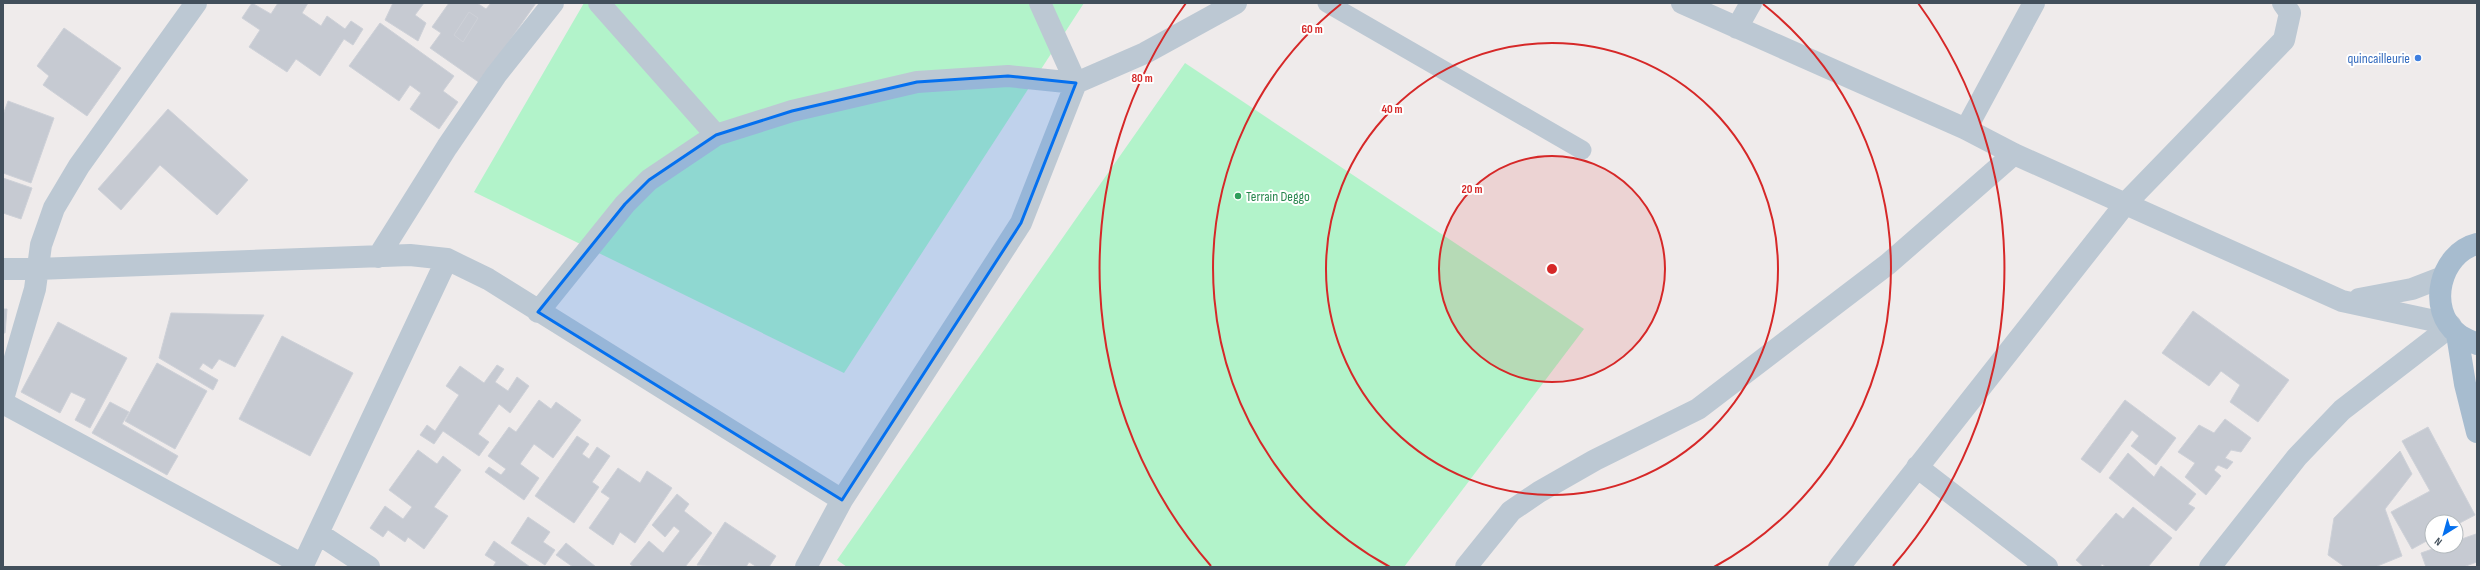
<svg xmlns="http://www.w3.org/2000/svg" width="2480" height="570" font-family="'Sofia Sans Condensed',sans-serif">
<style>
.green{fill:#b2f3ca}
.building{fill:#c6cad2;stroke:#ced1d8}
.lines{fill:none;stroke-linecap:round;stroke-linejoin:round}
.service{stroke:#bcc8d3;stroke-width:19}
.minor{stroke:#bcc8d3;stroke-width:22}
.tertiary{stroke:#bcc8d3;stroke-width:22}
.primary{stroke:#a7bccf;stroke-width:22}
.marked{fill:#0470ef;fill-opacity:0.2;stroke:#0470ef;stroke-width:3;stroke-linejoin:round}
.ring{fill:none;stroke:#d62828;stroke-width:2}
.shop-dot{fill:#3f7fe0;stroke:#fff;stroke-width:1.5}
.leisure-dot{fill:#2e9e5b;stroke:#fff;stroke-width:1.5}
.labels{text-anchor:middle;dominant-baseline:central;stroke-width:4;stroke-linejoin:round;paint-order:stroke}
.shop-label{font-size:14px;fill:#366cbe;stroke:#fff;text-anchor:end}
.leisure-label{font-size:14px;fill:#27864d;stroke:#fff;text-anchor:start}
.centre{fill:#d62828;stroke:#fff;stroke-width:2}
.ring-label{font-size:12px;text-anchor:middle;font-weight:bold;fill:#d62828;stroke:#fff;stroke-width:4;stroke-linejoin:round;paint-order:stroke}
</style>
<rect width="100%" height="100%" fill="#efebeb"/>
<path class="green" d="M584 3H1084L844 373 474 192Z
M1185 63 1584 329 1404 567H847L837 560Z"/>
<path class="building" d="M252 3 271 14 278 3H308L302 13 321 26 327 16 345 29 351 21 363 29 353 45 344 39 320 76 296 59 287 72 249 47 260 30 242 18Z
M393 3H424L415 15 426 23 418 41 385 20Z
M449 3H477L486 9 491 3H536L480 83 430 48 441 33 432 27Z
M469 12 478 18 463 42 454 35Z
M380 23 454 76 443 91 458 102 439 129 410 109 421 93 410 85 399 101 349 66Z
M64 28 121 68 87 116 43 85 49 76 37 66Z
M8 101 54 118 31 183 3 173V115Z
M168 109 248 180 217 215 160 165 121 210 98 189Z
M3 178 32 188 21 219 3 213Z
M3 309H7L5 333H3Z
M2193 311 2289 380 2258 422 2230 402 2240 385 2221 371 2209 386 2162 353Z
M171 313 264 315 235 367 219 359 212 369 203 363 199 369 218 380 213 390 159 358Z
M58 322 127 358 90 428 75 420 86 399 71 392 60 413 21 392Z
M282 336 353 373 310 456 239 419Z
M157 363 207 391 175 449 125 421Z
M497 365 504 369 495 382 508 391 517 377 529 386 510 413 499 404 478 434 489 442 479 456 443 431 434 444 420 435 427 425 435 431 459 395 446 386 460 366 484 383Z
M539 400 551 409 556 402 581 420 553 458 534 444 520 464 539 478 524 500 485 472 489 467 501 475 506 469 488 456 509 427 516 432Z
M2125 400 2176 438 2156 465 2131 446 2139 436 2132 430 2100 473 2081 459Z
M110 402 129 412 122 424 178 456 167 475 92 433Z
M2225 419 2251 438 2241 452 2231 450 2225 458 2233 462 2227 469 2218 465 2214 470 2221 476 2206 495 2185 477 2195 463 2178 452 2199 425 2214 433Z
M2428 427 2475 515 2456 525V522H2432V538L2412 549 2391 512 2430 491 2402 441Z
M577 436 589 444 582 454 589 459 597 447 610 456 592 482 599 487 574 523 535 496Z
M418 450 437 464 443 456 461 470 434 507 448 516 424 549 408 537 405 542 388 530 383 537 370 528 385 506 403 519 412 507 389 490Z
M2400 451 2412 474 2385 509 2402 556 2375 567H2345L2328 555 2334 518Z
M2128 453 2154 477 2161 466 2196 494 2188 504 2195 508 2176 531 2109 478Z
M618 468 640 483 647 471 672 488 635 543 620 532 613 545 589 528 610 498 601 492Z
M677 494 689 504 684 511 712 533 685 567H634L630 564 649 541 663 553 680 531 674 526 665 537 652 525Z
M2133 507 2172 538 2148 567H2106L2102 564 2100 567H2084L2076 560 2116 513 2123 519Z
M528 517 550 532 543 542 555 550 545 565 511 543Z
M725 522 776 556 769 567H757L749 562 746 567 697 565Z
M2476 534 2477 562 2463 567H2426L2421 553 2441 546H2456V541Z
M494 541 530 567H493L496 562 485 555Z
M566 543 596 567H573L556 555Z"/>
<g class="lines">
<path class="service" d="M1327 3 1582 150"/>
<path class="minor" d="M599 3 716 135
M1682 3 1966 129 2014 154 2342 301 2449 324
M1737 28 1751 3
M1966 129 2034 3
M378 257 447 147 496 75 553 3
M3 269H37L410 255 447 259 488 279 842 500
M2359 299 2412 289 2443 277
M538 312 625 204 649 180 716 135 792 111 917 82 1008 76 1076 83 1040 3
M3 399 35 289 41 245 54 208 79 166 196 3
M3 403 303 565
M1917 467 2047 567
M319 534 369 567
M302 567 447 259
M806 567 842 500 1021 223 1076 83 1145 53 1236 3
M1466 567 1511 511 1539 492 1595 460 1698 409 1888 264 2014 154
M1839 567 2126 203 2284 40 2290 13 2283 3"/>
<path class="tertiary" d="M2210 567 2297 457 2342 410 2451 326"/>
<path class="primary" d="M2477 244C2440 253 2426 310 2458 334 2463 338 2471 341 2477 344
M2457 334 2465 384 2477 432"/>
</g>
<path class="marked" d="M1008 76 1076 83 1021 223 842 500 538 312 625 204 649 180 716 135 792 111 917 82Z"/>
<circle cx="1552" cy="269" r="113" fill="#d62828" fill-opacity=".12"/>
<g class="ring">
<circle cx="1552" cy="269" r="113"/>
<circle cx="1552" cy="269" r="226"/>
<path d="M1390 567A339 339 0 0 1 1341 4M1763 4A339 339 0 0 1 1714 567"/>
<path d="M1211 566A452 452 0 0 1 1186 3M1918 3A452 452 0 0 1 1893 566"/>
</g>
<circle class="shop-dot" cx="2418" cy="58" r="4"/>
<circle class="leisure-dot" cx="1238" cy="196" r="4"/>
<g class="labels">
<g class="shop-label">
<text x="2410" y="58">quincailleurie</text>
</g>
<g class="leisure-label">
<text x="1246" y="196">Terrain Deggo</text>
</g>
</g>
<circle cx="1552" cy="269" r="6" class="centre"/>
<g class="ring-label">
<text x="1312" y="33">60 m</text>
<text x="1142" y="82">80 m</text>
<text x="1392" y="113">40 m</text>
<text x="1472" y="193">20 m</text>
</g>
<rect width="2480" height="570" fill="none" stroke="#424f5b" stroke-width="8"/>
<g transform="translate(2444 534) rotate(217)"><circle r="19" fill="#ffffff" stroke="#b3b9bd"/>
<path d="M0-3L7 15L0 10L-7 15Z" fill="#0470ef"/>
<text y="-6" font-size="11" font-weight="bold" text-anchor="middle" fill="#424f5b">N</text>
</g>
</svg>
